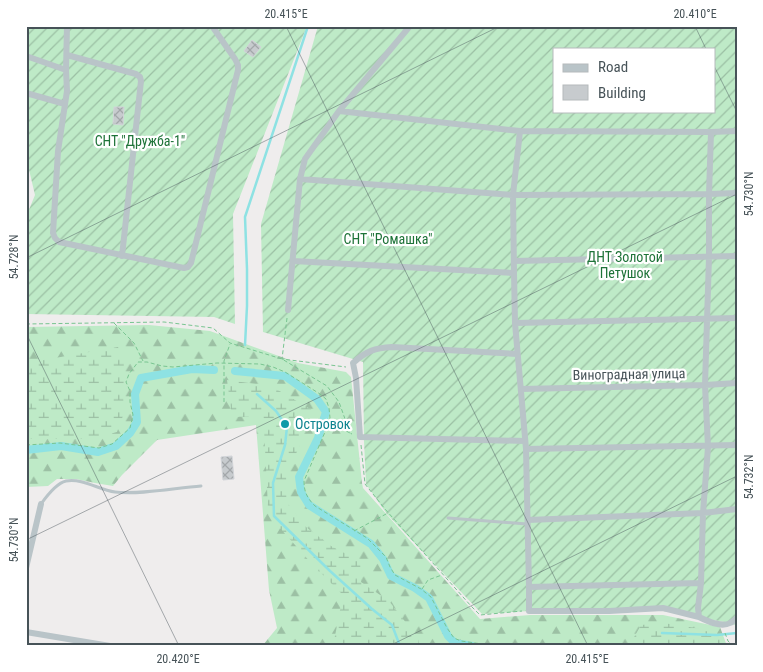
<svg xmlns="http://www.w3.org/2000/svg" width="763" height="672" font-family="'Roboto Condensed',sans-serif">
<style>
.forest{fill:url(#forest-firs)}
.wetland{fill:url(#wetland-marsh)}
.garden{fill:url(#garden-furrows);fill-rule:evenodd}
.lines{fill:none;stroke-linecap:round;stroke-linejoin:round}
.stream{stroke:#8ee2e3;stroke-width:2.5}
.canal{stroke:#8ee2e3;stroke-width:8}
.building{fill:url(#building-cross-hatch);stroke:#d1d4d8}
.path{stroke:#79c591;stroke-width:1;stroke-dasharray:4 2.5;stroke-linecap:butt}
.lane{stroke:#b9c4c8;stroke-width:3}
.street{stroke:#b9c4c8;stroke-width:6}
.ticks{fill:none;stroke:#475358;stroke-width:1;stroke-opacity:0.45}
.culture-dot{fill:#0f9aa8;stroke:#fff;stroke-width:2}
.labels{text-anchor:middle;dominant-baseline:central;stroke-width:4.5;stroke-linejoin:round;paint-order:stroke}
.park-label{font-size:14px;fill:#1e7338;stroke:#fff}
.street-label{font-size:14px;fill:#475358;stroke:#fff}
.culture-label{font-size:14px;fill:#0d838f;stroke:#fff;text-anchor:start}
.neatline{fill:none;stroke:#475358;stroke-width:2}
.ticks-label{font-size:12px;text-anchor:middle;fill:#475358}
</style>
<defs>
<pattern id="forest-firs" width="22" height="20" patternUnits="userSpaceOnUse" patternTransform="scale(1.25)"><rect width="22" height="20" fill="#beeac7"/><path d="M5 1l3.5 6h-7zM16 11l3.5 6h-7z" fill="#9cc0a4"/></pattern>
<pattern id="wetland-marsh" width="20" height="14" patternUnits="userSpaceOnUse" patternTransform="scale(1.25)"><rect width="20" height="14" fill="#beeac7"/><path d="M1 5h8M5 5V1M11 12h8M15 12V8" fill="none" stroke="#9cc0a4"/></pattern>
<pattern id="garden-furrows" width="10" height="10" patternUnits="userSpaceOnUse" patternTransform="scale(1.25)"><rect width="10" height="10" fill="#beeac7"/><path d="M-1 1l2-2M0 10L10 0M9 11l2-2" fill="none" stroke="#9cc0a4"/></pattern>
<pattern id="building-cross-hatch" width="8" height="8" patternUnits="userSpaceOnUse" patternTransform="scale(1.25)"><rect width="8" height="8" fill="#c7cbce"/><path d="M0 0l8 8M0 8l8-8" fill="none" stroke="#a3a7aa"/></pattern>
</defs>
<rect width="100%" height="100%" fill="#efeded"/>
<path class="forest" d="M149 325 210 331 298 363 346 372 351 377 362 483 363 488 480 619 530 615H663L720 627 727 646H262L277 628 269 590 256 425 157 440 122 475 113 486 95 483 76 479H57L48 486 26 487V327Z"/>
<path class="wetland" d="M118 347 125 365 123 392 124 413 117 432 91 439H26V363Z
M227 380 271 386 312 410 299 448 286 472 288 504 306 527 331 546 360 561 361 582 389 601 418 638 419 646H333L343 595 312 564 270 517 268 508 264 428 261 417H232Z
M663 623 715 631 726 646H629L641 625Z"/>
<path class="garden" d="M26 26H307L233 214 235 324 214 317 26 314V217L35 195 26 157Z
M318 26H737V626L730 623 663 611H529L482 614 387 514 366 484 364 441 363 362 263 332 261 224ZM554 49H714V111H554Z"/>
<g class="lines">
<path class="stream" d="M245 345 247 306V269L245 217 308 26
M257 394 276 411 287 427 285 445 273 483 274 516 330 571 372 609 392 625 400 646
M662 633 717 635 737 633"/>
<path class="canal" d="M235 371 285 376 317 399 326 412 318 438 299 477 301 492 309 505 371 544 383 559 391 576 415 588 429 598 448 636 455 643 472 646
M26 450 61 446 98 452 116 446 130 433 137 422 135 394 141 378 192 369 214 370"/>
</g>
<path class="building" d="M252 40 261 47 253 57 244 51Z
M114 107H124L123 125 113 124Z
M232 456 234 479 223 480 221 457Z"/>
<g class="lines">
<path class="path" d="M287 318 282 359 346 367
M114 323 134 343 143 361
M26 324 164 322 213 328 230 343 282 359 327 386 339 402 350 433 352 434
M224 402V361L230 344
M329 422 350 433
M26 445 60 443 99 448 112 444 130 428 133 415 130 402V391L126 382 129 374 138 362H147L162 366 173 367 217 363 260 364 273 367 285 372 320 394 326 399 329 408 330 418 325 432 304 481C304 492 307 498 315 506L367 538 386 557 390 567 395 575 421 589 431 597 447 628 454 638 461 641 496 646
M361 445 365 484 385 509 471 606 480 615 522 611
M354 531 388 513
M422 589 428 580 442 575
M725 633 728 641 733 646"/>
<path class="lane" d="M41 504C46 497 57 483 66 481 83 478 99 490 115 492 140 495 175 488 201 486
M448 518 527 524"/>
<path class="street" d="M67 26 66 70 67 91 58 151 53 233 55 238 59 242 184 268 188 267 191 263 238 70V65L235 59 212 26
M410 26 339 111 520 131 711 132
M67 55 136 74 140 77 141 81 122 256
M26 56 66 70
M26 93 65 104
M520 131 513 195 514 273 515 323 526 449 529 587 701 583 703 513 708 447 705 385 709 257V194L737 193
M300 179 513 195 709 194 711 132 737 131
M293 261 514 273
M514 261 737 256
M288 310 300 179 305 159 339 111
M515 323 737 318
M517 354 392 347C375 348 366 351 353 363L356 378 360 437 525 441
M521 389 705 385 737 383
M526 449 737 445
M528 520 703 513 737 509
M26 568 41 504
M701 583 698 608 699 617C707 621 721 628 730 623 733 622 735 619 737 618
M529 587V611H609L663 608 699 617
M26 632 110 646"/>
</g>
<path class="ticks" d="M286 26 588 646M695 26 706 49M714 66 737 112M26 258 500 26M26 333 179 646M26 540 737 194M389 646 737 476"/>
<circle class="culture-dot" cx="285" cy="424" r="5"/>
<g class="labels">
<g class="park-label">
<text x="140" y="141">СНТ "Дружба-1"</text>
<text x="388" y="239">СНТ "Ромашка"</text>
<text x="625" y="257">ДНТ Золотой<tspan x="625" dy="16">Петушок</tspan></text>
</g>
<g class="street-label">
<text transform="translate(629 374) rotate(-1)">Виноградная улица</text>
</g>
<g class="culture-label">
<text x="295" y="424">Островок</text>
</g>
</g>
<rect width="763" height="672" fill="none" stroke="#ffffff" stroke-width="55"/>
<rect x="553" y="48" width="162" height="65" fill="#ffffff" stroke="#b5babc"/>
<rect x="563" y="64" width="25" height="8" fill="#b9c4c8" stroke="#b5babc"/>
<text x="598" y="72" font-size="15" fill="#475358">Road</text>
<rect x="563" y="85" width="25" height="15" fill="#c7cbce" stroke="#b5babc"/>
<text x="598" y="98" font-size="15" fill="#475358">Building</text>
<rect x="28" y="28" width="708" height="616" class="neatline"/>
<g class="ticks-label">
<text x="286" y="18">20.415°E</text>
<text x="695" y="18">20.410°E</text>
<text transform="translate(749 194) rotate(-90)" y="4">54.730°N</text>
<text transform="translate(14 257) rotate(-90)" y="4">54.728°N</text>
<text transform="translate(749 477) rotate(-90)" y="4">54.732°N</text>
<text transform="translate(14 540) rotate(-90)" y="4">54.730°N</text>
<text x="178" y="663">20.420°E</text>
<text x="587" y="663">20.415°E</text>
</g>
</svg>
